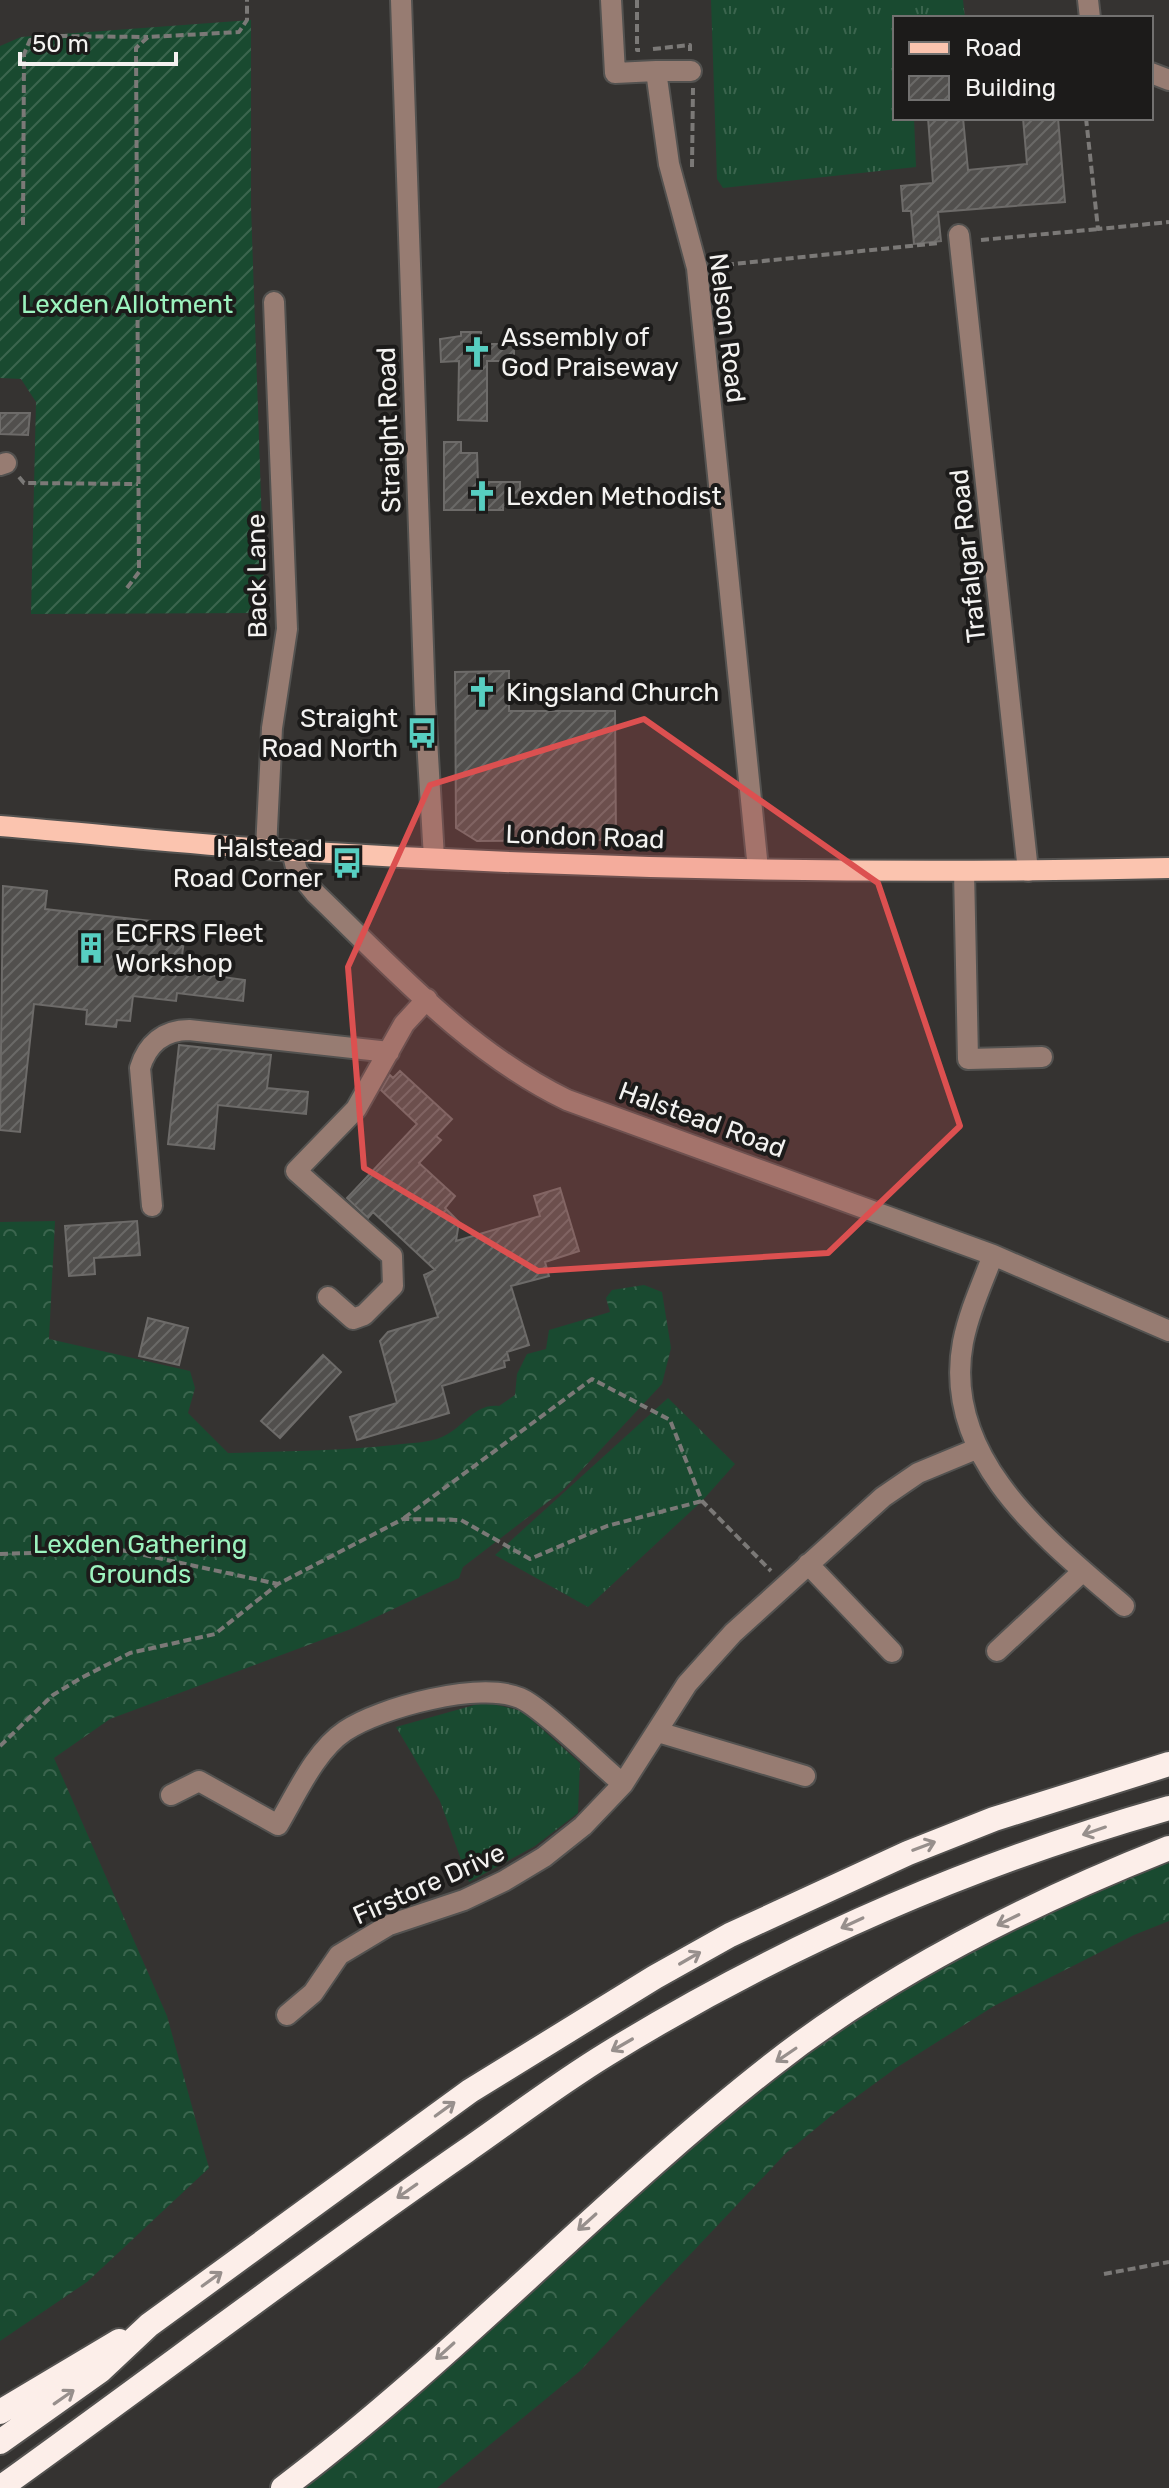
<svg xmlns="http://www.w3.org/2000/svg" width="1169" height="2488" font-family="Rubik,sans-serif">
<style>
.grass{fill:url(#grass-tufts)}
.forest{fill:url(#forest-crowns)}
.garden{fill:url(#garden-furrows)}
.building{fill:url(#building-hatch);stroke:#6d6b69;stroke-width:2}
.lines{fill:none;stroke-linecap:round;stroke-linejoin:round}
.minor-casing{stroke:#535250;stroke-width:24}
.major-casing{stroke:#535250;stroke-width:24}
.highway-casing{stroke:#535250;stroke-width:28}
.path{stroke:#7b7977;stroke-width:4;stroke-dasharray:8 4;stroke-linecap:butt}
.minor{stroke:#977c72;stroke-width:20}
.major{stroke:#fbc4af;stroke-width:20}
.highway{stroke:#fceee9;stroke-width:24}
.oneway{stroke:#978f8c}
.marked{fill:#dc5050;fill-opacity:0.2;stroke:#dc5050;stroke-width:6;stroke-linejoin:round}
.labels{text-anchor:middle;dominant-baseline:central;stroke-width:8;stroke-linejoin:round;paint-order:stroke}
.park-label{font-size:26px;fill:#9cf3be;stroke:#1c1b1a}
.street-label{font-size:26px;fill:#f3f2f0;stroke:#1c1b1a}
.poi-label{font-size:26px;fill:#f3f2f0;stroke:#1c1b1a;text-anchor:start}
</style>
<defs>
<pattern id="grass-tufts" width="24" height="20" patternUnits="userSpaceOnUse" patternTransform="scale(2)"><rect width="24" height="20" fill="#194a30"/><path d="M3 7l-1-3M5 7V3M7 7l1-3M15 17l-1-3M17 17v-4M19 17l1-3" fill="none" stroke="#3b654e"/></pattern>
<pattern id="forest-crowns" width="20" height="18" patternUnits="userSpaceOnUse" patternTransform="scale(2)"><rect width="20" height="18" fill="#194a30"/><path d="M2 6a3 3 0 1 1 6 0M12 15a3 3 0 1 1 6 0" fill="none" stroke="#3b654e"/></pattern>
<pattern id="garden-furrows" width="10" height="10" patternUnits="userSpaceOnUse" patternTransform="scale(2)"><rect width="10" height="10" fill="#194a30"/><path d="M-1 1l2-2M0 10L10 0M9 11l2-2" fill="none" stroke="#3b654e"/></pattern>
<pattern id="building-hatch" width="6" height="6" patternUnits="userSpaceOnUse" patternTransform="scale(2)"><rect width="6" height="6" fill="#514f4d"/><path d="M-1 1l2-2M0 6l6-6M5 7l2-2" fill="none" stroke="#6a6967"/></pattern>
</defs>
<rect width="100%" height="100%" fill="#353331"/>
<path class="grass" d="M711 0H963L965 18H895V118H914L916 167 723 188 717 179Z
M668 1398 735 1464 702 1501 588 1607 495 1555Z
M485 1702 522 1711 580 1763 578 1813 535 1846 469 1882 440 1801 396 1727Z"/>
<path class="forest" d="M55 1221 49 1339 190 1371 195 1388 188 1413 228 1453C284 1451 339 1451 394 1445 408 1443 424 1443 437 1439 463 1431 472 1403 499 1406L515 1395 517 1374 527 1354 546 1349 549 1330 610 1312 606 1298 612 1290 644 1285 662 1292 671 1348 662 1384 562 1491 463 1567 459 1578 351 1629 110 1719 54 1758 167 2016 209 2168 87 2282 0 2341V1222Z
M1169 1852V1921L1134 1935 994 2006 896 2068 837 2111 786 2153 580 2371 437 2488H288L801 2051 958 1950Z"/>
<path class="garden" d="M251 20V207L265 613 31 614 36 402 21 379 0 378V46L21 37Z"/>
<path class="building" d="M928 118H963L968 170 1027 164 1023 118H1058L1065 202 938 212 941 241 914 244 911 211H903L901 186 933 183Z
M461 332H481V344H514V361H487V421L458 420 459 361 441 362 440 339 461 336Z
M0 413H30L28 435 0 434Z
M444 442H461V453H477L478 482H520V504L503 505V510H444Z
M509 671V711H615L616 840 477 841 456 828 455 672Z
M3 886 47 891 45 909 186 925 180 971 245 980 243 1001 177 993 176 1001 133 996 130 1021 117 1020 116 1027 86 1024 87 1010 34 1004 20 1132 0 1130Z
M179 1045 271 1055 267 1088 308 1092 306 1114 218 1105 214 1149 168 1144Z
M400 1071 452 1119 436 1136 441 1140 419 1163 455 1196 445 1208 459 1222 456 1241 540 1216 534 1196 560 1188 579 1251 545 1262 549 1276 511 1286 529 1345 507 1352 509 1360 504 1361 505 1367 442 1386 449 1413 357 1440 350 1417 397 1403 380 1341 388 1332 438 1317 424 1275 435 1270 373 1212 368 1218 347 1198 417 1124 381 1090 390 1075 393 1078Z
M137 1221 140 1255 94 1258 95 1274 69 1276 65 1226Z
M148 1318 188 1328 179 1365 139 1356Z
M323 1355 341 1372 280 1438 261 1421Z"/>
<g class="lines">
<defs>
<path id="minor" d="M401 0 425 705 434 858
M611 0 615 73 656 71
M1088 0 1090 18
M691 71H656L669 164 697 268 758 869
M1151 73 1169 80
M959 235 1028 871
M0 465 6 463
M266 849 272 728 287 629 274 302
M292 851 297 871 315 893C394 969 468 1052 567 1100L993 1255 1169 1331
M964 871 968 1059 1042 1057
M152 1206 140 1068C147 1044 164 1030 189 1030L389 1052
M993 1255C982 1284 969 1312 963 1342 941 1458 1046 1539 1124 1606
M328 1297 353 1319 364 1315 393 1286 392 1256 296 1171 356 1109 404 1024 427 999
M808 1564 892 1652
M997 1651 1083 1571
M658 1732 805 1776
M171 1795 199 1781 278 1825C296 1795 315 1751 345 1731 381 1707 480 1681 520 1698 542 1707 601 1766 623 1784
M287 2015 313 1993 339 1955 389 1925 464 1900 504 1881 544 1857 583 1826 623 1784 687 1684 733 1633 883 1497 918 1473 976 1449"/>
<path id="major" d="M0 826C98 834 196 845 295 851 585 869 878 875 1169 868"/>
<path id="highway" d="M0 2412 119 2341
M0 2442 100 2371 149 2325 470 2091 655 1977 730 1935 908 1853 994 1819 1169 1764
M0 2488C156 2376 308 2260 466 2151 512 2119 558 2084 607 2054 782 1946 971 1864 1169 1808
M283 2488C456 2358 602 2198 772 2065 890 1972 1030 1903 1169 1848"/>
</defs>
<use href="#minor" class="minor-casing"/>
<use href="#major" class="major-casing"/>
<use href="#highway" class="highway-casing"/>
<path class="path" d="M637 0V50H640
M653 49 690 45V51
M1086 118 1098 229 1169 222
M692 167 693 88
M23 225 24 54 30 40 57 36 148 37
M981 240 1098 229
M714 266 940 243
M19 477 24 483 138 484
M127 588 139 572 136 48 148 37 239 32 247 20V0
M404 1518 592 1379 670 1420 702 1501 771 1571
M0 1554 121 1550 278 1584
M0 1746 53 1695 81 1678 130 1653 215 1634 278 1584 403 1519 461 1520 530 1559 607 1526 702 1501
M1104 2274 1169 2262"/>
<use href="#minor" class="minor"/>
<use href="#major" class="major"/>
<use href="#highway" class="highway"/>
</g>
<defs><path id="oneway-shaft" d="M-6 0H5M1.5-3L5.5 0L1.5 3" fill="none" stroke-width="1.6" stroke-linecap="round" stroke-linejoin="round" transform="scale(2)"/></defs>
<g class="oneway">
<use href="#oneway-shaft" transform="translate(1094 1831) rotate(161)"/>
<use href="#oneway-shaft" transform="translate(924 1846) rotate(-21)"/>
<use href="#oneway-shaft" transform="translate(1008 1920) rotate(154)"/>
<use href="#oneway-shaft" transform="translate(852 1923) rotate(155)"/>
<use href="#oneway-shaft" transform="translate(690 1958) rotate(-30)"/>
<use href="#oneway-shaft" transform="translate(622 2045) rotate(150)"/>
<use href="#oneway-shaft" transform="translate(786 2055) rotate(146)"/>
<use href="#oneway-shaft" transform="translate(445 2109) rotate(-36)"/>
<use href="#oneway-shaft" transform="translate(407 2191) rotate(145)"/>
<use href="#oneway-shaft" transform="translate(587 2222) rotate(138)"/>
<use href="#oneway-shaft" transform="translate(212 2279) rotate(-36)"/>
<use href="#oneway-shaft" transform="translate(445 2351) rotate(138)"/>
<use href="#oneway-shaft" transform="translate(64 2397) rotate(-35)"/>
</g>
<path class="marked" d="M644 719 878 883 960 1126 828 1253 538 1271 364 1168 348 967 430 785Z"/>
<defs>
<symbol id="church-bare" viewBox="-9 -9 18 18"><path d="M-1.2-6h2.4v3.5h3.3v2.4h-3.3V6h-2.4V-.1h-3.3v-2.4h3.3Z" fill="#57cec1" stroke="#1c1b1a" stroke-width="2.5" paint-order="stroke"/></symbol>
<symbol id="bus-bare" viewBox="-9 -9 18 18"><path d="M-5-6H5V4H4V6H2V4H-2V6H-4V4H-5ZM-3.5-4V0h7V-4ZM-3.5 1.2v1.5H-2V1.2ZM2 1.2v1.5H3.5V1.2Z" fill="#57cec1" stroke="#1c1b1a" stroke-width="2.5" paint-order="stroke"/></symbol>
<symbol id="building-bare" viewBox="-9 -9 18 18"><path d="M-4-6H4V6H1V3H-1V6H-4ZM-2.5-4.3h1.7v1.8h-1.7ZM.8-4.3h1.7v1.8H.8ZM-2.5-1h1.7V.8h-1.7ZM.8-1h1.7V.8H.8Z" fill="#57cec1" stroke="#1c1b1a" stroke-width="2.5" paint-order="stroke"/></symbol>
</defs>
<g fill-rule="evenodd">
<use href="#church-bare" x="455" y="330" width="44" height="44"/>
<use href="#church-bare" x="460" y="474" width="44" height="44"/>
<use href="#church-bare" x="460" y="670" width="44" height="44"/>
<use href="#bus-bare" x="400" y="711" width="44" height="44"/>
<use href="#bus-bare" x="325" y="841" width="44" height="44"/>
<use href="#building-bare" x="69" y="926" width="44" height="44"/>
</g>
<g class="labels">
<g class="park-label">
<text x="127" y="304">Lexden Allotment</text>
<text x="140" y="1544">Lexden Gathering<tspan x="140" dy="30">Grounds</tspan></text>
</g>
<g class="street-label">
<text transform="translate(727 328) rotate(83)">Nelson Road</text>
<text transform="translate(389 430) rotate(-92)">Straight Road</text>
<text transform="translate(968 556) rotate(-96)">Trafalgar Road</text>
<text transform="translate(257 576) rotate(-91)">Back Lane</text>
<text transform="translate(585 837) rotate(2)">London Road</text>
<text transform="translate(702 1120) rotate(20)">Halstead Road</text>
<text transform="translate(429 1884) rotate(-24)">Firstore Drive</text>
</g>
<g class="poi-label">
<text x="501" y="337">Assembly of<tspan x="501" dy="30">God Praiseway</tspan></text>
<text x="506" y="496">Lexden Methodist</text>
<text x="506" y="692">Kingsland Church</text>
<text x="398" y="718" text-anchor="end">Straight<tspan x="398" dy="30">Road North</tspan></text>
<text x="323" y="848" text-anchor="end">Halstead<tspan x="323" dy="30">Road Corner</tspan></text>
<text x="115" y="933">ECFRS Fleet<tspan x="115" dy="30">Workshop</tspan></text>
</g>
</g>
<rect x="893" y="16" width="260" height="104" fill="#1c1b1a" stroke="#727170" stroke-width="2"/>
<rect x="909" y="42" width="40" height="12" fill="#fbc4af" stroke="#727170" stroke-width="2"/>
<text x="965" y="56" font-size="24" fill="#f3f2f0">Road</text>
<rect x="909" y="76" width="40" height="24" fill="url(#building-hatch)" stroke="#727170" stroke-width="2"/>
<text x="965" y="96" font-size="24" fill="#f3f2f0">Building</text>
<path d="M20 52v12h156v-12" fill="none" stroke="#f3f2f0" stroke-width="4"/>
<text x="32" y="52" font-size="24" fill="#f3f2f0" stroke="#1c1b1a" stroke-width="6" paint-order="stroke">50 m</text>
</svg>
